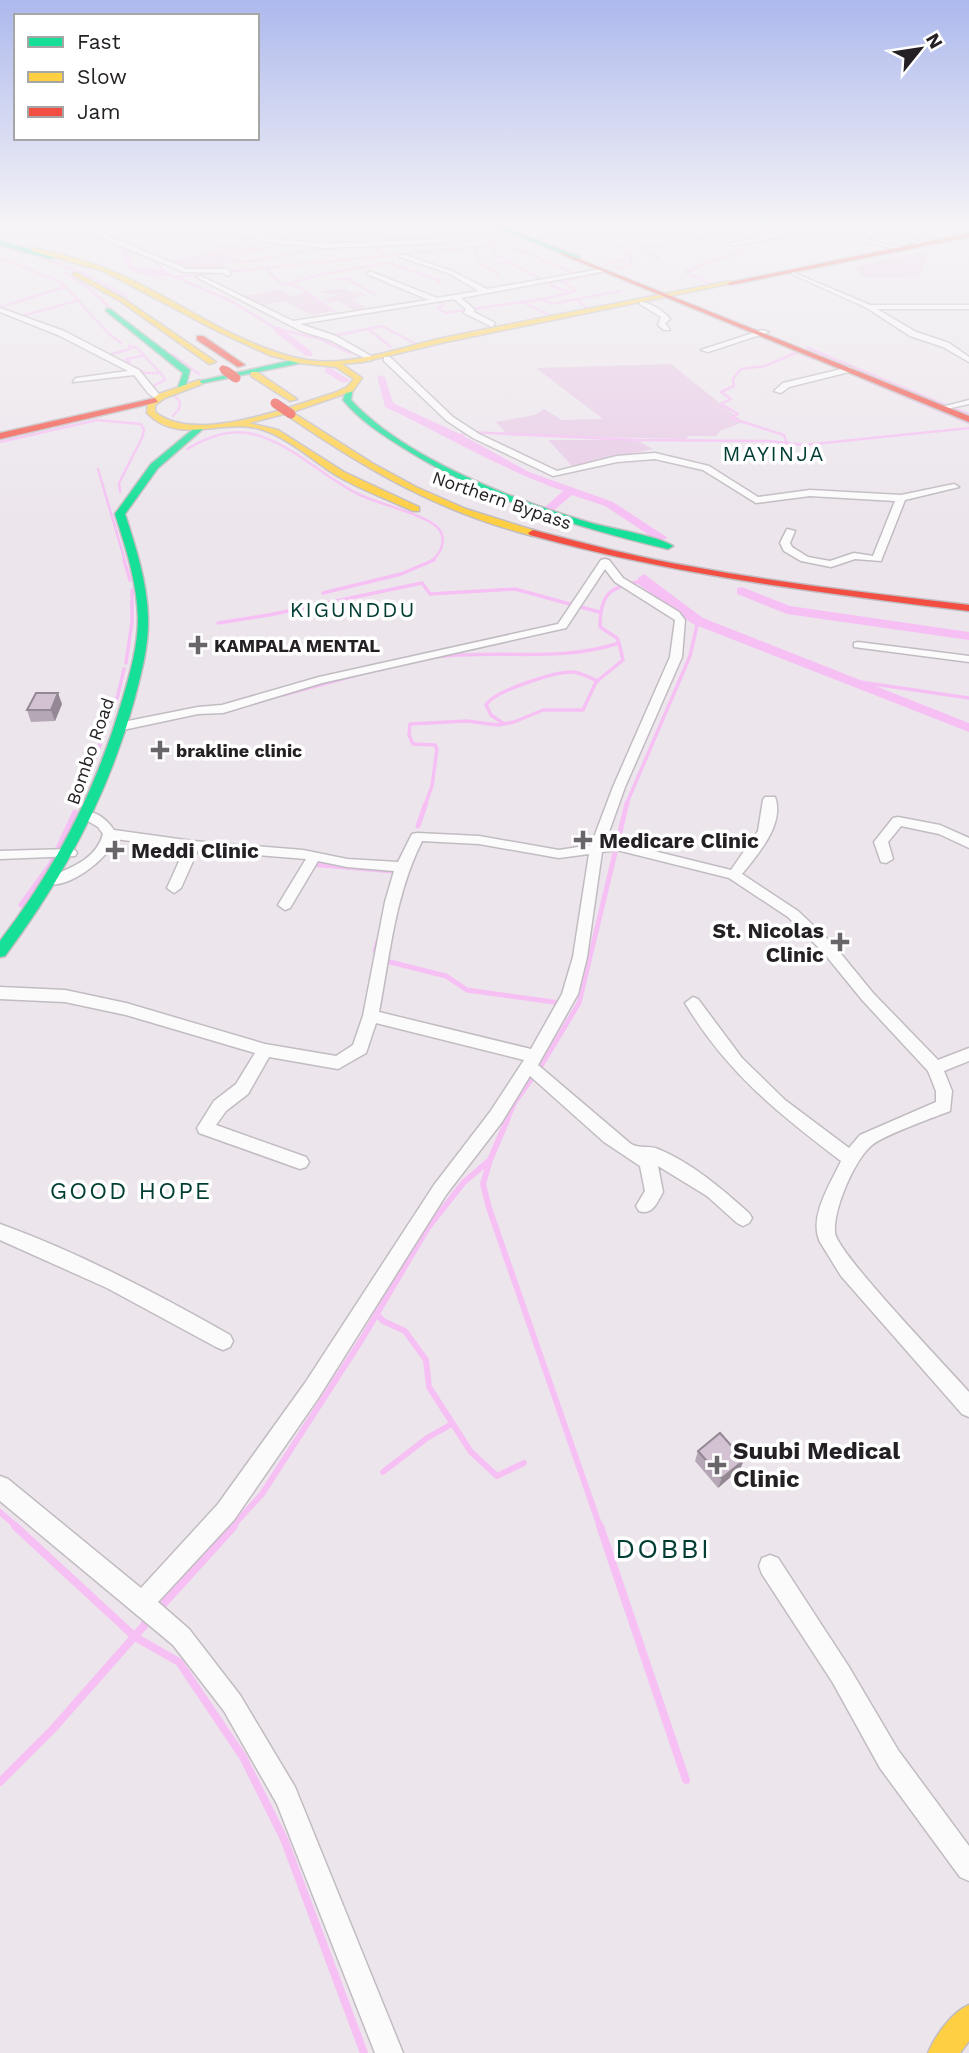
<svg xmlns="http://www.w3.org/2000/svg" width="969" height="2053" font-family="'Work Sans',sans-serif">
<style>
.green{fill:#e8cbe6}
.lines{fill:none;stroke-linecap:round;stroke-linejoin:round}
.stream-far4{stroke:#f6c0f4;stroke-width:2.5}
.stream-far3{stroke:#f6c0f4;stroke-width:3.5}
.stream-far2{stroke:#f6c0f4;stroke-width:5}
.stream-far1{stroke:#f6c0f4;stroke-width:6}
.stream{stroke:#f6c0f4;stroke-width:8}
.canal{fill:#f6c0f4;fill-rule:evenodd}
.street-casing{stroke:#c1bcc1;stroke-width:3}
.fast-casing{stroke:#c1bcc1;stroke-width:3}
.slow-casing{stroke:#c1bcc1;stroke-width:3}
.jam-casing{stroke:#c1bcc1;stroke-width:3}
.street{fill:#fcfbfc;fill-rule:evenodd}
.fast{fill:#16e098;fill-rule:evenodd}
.slow{fill:#ffcf43;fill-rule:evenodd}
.jam{fill:#f24e42;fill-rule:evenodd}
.jam-bridge-far1-casing{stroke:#ab9dab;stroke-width:9;stroke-linecap:butt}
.jam-bridge-casing{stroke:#ab9dab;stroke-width:10;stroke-linecap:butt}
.jam-bridge-far1{stroke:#f24e42;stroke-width:7}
.jam-bridge{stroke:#f24e42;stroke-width:9}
.wall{fill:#b5a7b5}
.shaded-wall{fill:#938893}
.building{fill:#d2c2d2;stroke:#938893;stroke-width:2}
.poi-dot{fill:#6a656a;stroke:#fff;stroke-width:2.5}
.labels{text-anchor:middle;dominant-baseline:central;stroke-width:7;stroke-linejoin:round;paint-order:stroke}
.far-street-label{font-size:18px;fill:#242024;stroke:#fff}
.far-poi-label{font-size:18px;font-weight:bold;fill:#242024;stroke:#fff;text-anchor:start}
.far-quarter-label{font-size:21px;letter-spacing:2px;fill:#003d33;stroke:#fff}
.poi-label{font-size:21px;font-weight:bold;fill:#242024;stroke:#fff;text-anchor:start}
.quarter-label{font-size:24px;letter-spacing:2px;fill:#003d33;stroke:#fff}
.near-poi-label{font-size:24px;font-weight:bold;fill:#242024;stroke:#fff;text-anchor:start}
.near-quarter-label{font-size:28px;letter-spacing:2px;fill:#003d33;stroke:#fff}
</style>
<rect width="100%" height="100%" fill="#ece6ec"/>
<path class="green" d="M246 241 259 244 257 249 228 256 218 255 244 262 221 265 225 269 187 270 173 263 212 255 224 248 214 246Z
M921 252 928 255 919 277 925 279 865 278 854 267Z
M280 289 291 296 305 293 334 311 312 315 284 301 261 306 245 296Z
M333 289H346L354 293 361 292 367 295 351 299 367 308 355 311 339 301 328 303 322 299 339 295 317 292Z
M671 364 743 422 720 431 716 436H688L686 439 508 435 496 422 535 415 544 409 562 420 603 419 536 368Z
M548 440H636L653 449 573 467Z"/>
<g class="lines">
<path class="stream-far4" d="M427 226 436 231
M727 226 747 237
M867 226 879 233 866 240H869
M0 227 5 226
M250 228 265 232 334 226
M305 228 336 233 423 226
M647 229 733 245
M736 229 757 226
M287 232 315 234
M313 233 320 238 339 237
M604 234 632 257 605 265
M508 236 513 238
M409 237 442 234 436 231 454 229
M534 239 658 226
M116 240 215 229
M93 241H107
M753 241 784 245
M373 243 374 238H410
M452 243 483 239 495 244
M374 244 381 256
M491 246 496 255 542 280
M618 246 640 243 646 246 643 248 658 258 656 259
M0 247 19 251
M512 247 581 276
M645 247 673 243
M473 248 481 264 498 274 496 275
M128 251 151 259 168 274 231 301 277 329 320 339 350 353
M38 256 90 276 127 297
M228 256 286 243
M0 258 61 282 108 333 121 343
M172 262 211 254 246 262 319 249
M496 264 510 262
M266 269 283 285 319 275
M617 269 630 265 632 259
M140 270 162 271
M65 273 89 288 112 310
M322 274 388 263 440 281 437 283
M175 277 525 242
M347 279 374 294
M336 280 352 278
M288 283 302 289 340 316 344 315
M551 283 550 285 567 292
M709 283 685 272 753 246 745 243
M437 298 485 290
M539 298 551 304 621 291
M434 301 443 303V306L438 307 445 313 544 299 576 291 562 281 602 273
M521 301 551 316
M578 301 588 309
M386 306 433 299
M0 307 22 316 79 300
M0 307 65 287
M368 329 391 347
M333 336 382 326 414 343
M129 346 137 348 163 376 165 380 153 386
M808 348 945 405
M795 351 814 359
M108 355 130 349
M173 355 199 374
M142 356 126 359 130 362 126 363 146 373H161
M865 380 969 423
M953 408 969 414
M173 416 179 409 180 402 175 396
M458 437 468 432 636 440 768 441 804 445 969 428
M0 442 97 420 141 424 144 430 142 438 119 483 120 492
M787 444 784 435 731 418 738 414 721 404 731 399 721 392 734 386 733 379 741 369 765 366 798 352
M187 449C207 437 230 428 253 434 293 444 324 478 360 495 379 504 428 515 439 529 447 540 441 554 431 561
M98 469 125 561"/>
<path class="stream-far3" d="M124 560 130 580
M323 593 401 574 434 560
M218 623 269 615 422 583 430 594 515 589 599 612
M436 657C498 649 559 663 619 643L617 638 600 627C600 593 610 587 642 581
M126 663 132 622V590
M853 681 969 698
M283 695 368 672
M504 724 491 715 486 705C494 691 554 672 572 672 580 672 590 678 598 681
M81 796 118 695 124 669
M425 805 432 786 437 749 435 745 413 744 409 735 410 724 467 721 498 725 514 722 543 710H583L596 682 623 660 619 643
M626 805 690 656 698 621"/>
<path class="stream-far2" d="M418 826 426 803
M310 864 392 871 395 872 394 878
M21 905 50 865 75 812
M378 941 375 951 382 960 446 976 467 990 561 1003
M507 1120 515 1102 541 1066 579 1003 627 803"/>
<path class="stream-far1" d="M490 1160 483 1184 489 1208 600 1527
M376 1313 383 1321 405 1331 426 1360 429 1387 471 1452 497 1476 524 1463
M383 1472 427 1438 452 1424
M0 1512 17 1527
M232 1527 262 1494 362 1339 427 1229 464 1182 490 1160 508 1118"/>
<path class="stream" d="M15 1526 135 1637 179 1662 243 1757 284 1839 364 2053
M600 1526 686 1780
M158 1610 234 1526
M0 1782 53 1729 149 1620"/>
<path class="canal" d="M124 247 128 249 133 265 147 271 172 274C158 281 141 274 127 268L120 249Z
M274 327H280L312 352V356H306L274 331Z
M325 368H331L351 381 343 383 325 372Z
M377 375 385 377 393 403 462 435 529 472 613 502 668 538 658 541 605 506 572 495 553 511H545V507L563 491C501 469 445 435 385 407Z
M644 574 703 618 969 723V732L693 624 638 584V578Z
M742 587 790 606 969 632V640L787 614 737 594V588Z"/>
<defs>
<path id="street" d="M46 226 103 233 151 226 108 236 187 269H227L231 274 228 276 224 273 184 272 97 236Z
M209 226C235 225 262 238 289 241 340 245 390 241 441 239L445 236 481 226H490L449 238 445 243 326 248 274 243Z
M577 226H583L590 233 585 234Z
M804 226H812L788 235 732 246 729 244Z
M867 226H875L930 245 925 246 880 231 866 239 904 249V251L859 240V238L874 229Z
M402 254 452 271 487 289 602 269 605 271 461 298 474 309V312L495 323 492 327 464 313 466 309 454 299 300 324 336 336 373 357 370 361 330 340 301 331 196 277 201 276 293 321 429 300 367 274 369 271 437 298 479 291 448 273 400 257Z
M792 272 870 305H969V309H877L916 332 949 343 969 357V362L943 347 910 336 867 308 792 274Z
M640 302C649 302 664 311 670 319L665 323 670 330H664L658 325 661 317 640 304Z
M0 308 64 331 139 370 162 398 158 400 149 394 134 375 73 382 76 378 128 371 58 335 0 312Z
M762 330 769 332 708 352 701 350Z
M384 357H390L453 417 479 434 557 471 617 456 655 453 709 466 758 497 810 490 901 495 954 484 959 487 905 500 881 561 855 559 831 567 801 561 784 551 780 543 787 529 795 531 790 543 792 547 808 557 830 561 854 553 873 556 895 501 810 496 756 503 703 470 655 459 617 462 553 476 473 438 447 421 384 361Z
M850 367 853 371 789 387 781 393 774 391 783 383Z
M969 400V404L942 410 938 408Z
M605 559 609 560 623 578 679 612 685 620 682 657 625 787 605 843 617 842 731 870 758 831 763 800 765 797H775C785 824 758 854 742 874L798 911 833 944 873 993 938 1060 969 1048V1061L944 1071 952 1091 950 1111C932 1118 884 1135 872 1145 854 1160 833 1210 835 1233 838 1254 948 1368 969 1392V1417L962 1414 841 1276 820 1242C808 1217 831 1183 841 1161 778 1113 727 1073 685 1003L693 997 698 999 742 1058 785 1100 849 1148 860 1135 936 1102V1091L928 1071 863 1001 823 952 788 917 729 878 617 850 602 852 587 957 578 994 538 1065 631 1144C640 1149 649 1145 658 1149 692 1163 722 1189 749 1213L752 1218 749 1223 743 1226 737 1223 707 1196 658 1166 663 1192C657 1203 652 1216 639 1211L636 1206 645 1191 640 1166 604 1142 530 1076 502 1122 446 1195 319 1397 234 1520 158 1602 189 1629 240 1695 295 1787 403 2053H375L277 1804 224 1711 173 1645 0 1501V1476L8 1479 141 1588 218 1504 305 1383 434 1185 490 1112 524 1060 376 1023 366 1053 338 1069 269 1057 248 1094 226 1111 216 1125 306 1157 309 1162 306 1167 300 1169 199 1133 197 1128 214 1101 236 1084 255 1053 126 1015 65 1002 0 999V987L65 990 126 1003 265 1044 336 1056 353 1045 363 1016 385 902 394 871 347 867 318 861 290 908 285 910 278 905 306 859 198 850 181 888 174 893 167 888 185 848 115 839C108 859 69 889 47 884L45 881 47 878C70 868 96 860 103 834L98 827 83 818V812C96 810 107 820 114 830L193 841 303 850 347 859 398 862 412 834 417 833 479 836 559 850 591 845 613 787 670 657 675 620 615 582 605 569 566 628 322 683 223 713 198 714 123 730 117 726 123 722 198 707 222 705 319 677 558 624 601 560ZM422 841 479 844 559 858 589 854 573 957 562 994 531 1049 379 1012C390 954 395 895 422 841Z
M858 642 969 656V662L854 647V643Z
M898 817 940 825 969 838V848L939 834 901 826 888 842 893 859 886 863 881 862 874 842 893 818Z
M70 849 75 850 77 853 75 856 0 859V851Z
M0 1224C80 1253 156 1293 230 1335L233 1341 230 1347 223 1350 216 1347 107 1288 0 1240Z
M770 1555 778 1558 849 1667 898 1750 969 1846V1881L960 1877 880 1768 833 1683 762 1574 759 1566 762 1558Z"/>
<path id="fast" d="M491 226H499L580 257 575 258Z
M0 241 53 256 54 257 51 259 0 245Z
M106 309H110L190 370 185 389 178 387 183 373 106 311Z
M298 359 301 363 199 384 195 382Z
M347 388H353L351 400C405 459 516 501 591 523 612 529 658 536 673 546L668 549C576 527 486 500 405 449 383 435 360 421 343 400Z
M197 426 204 428 158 468 125 514C136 548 147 582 148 617 149 646 141 674 134 701 108 795 64 877 5 956L0 957V941C56 868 96 790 122 701 130 674 138 646 138 618 137 582 126 548 115 514L151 464Z"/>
<path id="slow" d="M33 248C68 255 102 265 134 281 187 307 238 344 297 358 345 370 396 348 443 338 538 318 634 300 730 281L733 283 441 343 363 362 342 364 362 378 353 391 292 412 372 463 416 487 466 509 536 531 538 533 533 536C437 511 369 471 288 416V413L249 423 278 430 344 472 419 507V511H413C387 499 359 489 334 474 311 459 287 437 260 429 222 418 179 446 147 413L148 402 159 394 199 380 202 384 165 398 155 405V412C195 445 289 407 334 393L347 387 354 379 336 367 298 363 269 355 221 333 103 271 31 251Z
M73 273H77L124 299 216 362 209 364 120 301 73 275Z
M251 372H257L297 399 290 401 251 376Z
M969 2005V2041L960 2053H928C935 2036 952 2012 969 2005Z"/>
<path id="jam" d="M969 233V237L730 285 727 283Z
M561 252 969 416V422L561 254Z
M197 336H203L245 365 238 367 197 340Z
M155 398 158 402 0 439V433Z
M533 530C587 544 640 558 694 567 785 584 877 594 969 605V611C821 593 674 575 530 535L528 533Z"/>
</defs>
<use href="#street" class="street-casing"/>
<use href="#fast" class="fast-casing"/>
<use href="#slow" class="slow-casing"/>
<use href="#jam" class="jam-casing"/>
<use href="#street" class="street"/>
<use href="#fast" class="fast"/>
<use href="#slow" class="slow"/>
<use href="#jam" class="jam"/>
<defs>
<path id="jam-bridge-far1" d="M223 369 228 373"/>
<path id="jam-bridge" d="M226 371 236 378
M275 403 291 414"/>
</defs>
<use href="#jam-bridge-far1" class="jam-bridge-far1-casing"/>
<use href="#jam-bridge" class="jam-bridge-casing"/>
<use href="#jam-bridge-far1" class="jam-bridge-far1"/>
<use href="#jam-bridge" class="jam-bridge"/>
</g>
<path class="wall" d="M62 704 55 721 31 722 27 710Z
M698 1451 744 1460 740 1469 718 1488 695 1461Z"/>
<path class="shaded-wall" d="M58 693 62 704 55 721 51 710Z
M744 1460 740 1469 718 1488 722 1478Z"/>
<path class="building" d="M36 693H58L51 710H27Z
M720 1433 744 1460 722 1478 698 1451Z"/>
<linearGradient id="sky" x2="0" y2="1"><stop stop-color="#adb9ed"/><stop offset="0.44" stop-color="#f6f4f6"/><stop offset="1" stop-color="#f6f4f6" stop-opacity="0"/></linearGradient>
<rect width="969" height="513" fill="url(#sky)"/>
<g class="poi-dot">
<path d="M194.5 634.5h7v7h7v7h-7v7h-7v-7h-7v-7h7z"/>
<path d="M156.5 739.5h7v7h7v7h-7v7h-7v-7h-7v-7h7z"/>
<path d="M579.5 829.5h7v7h7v7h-7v7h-7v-7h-7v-7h7z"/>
<path d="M111.5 839.5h7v7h7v7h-7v7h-7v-7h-7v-7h7z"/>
<path d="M836.5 931.5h7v7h7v7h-7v7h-7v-7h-7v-7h7z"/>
<path d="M713.5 1454.5h7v7h7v7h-7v7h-7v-7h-7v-7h7z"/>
</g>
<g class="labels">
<g class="far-street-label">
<text transform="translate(502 500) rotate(19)">Northern Bypass</text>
<text transform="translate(90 751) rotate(-71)">Bombo Road</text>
</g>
<g class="far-poi-label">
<text x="214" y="645">KAMPALA MENTAL</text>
<text x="176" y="750">brakline clinic</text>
</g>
<g class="far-quarter-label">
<text x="774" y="453">MAYINJA</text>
<text x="353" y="609">KIGUNDDU</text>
</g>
<g class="poi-label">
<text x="599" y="840">Medicare Clinic</text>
<text x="131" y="850">Meddi Clinic</text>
<text x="824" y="930" text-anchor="end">St. Nicolas<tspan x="824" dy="24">Clinic</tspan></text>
</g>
<g class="quarter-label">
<text x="131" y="1191">GOOD HOPE</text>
</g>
<g class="near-poi-label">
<text x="733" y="1451">Suubi Medical<tspan x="733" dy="28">Clinic</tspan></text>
</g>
<g class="near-quarter-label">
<text x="663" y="1548">DOBBI</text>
</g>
</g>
<rect x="14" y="14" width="245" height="126" fill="#ffffff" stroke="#a7a6a7" stroke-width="2"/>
<rect x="28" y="37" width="35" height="10" fill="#16e098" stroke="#a7a6a7" stroke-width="2"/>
<text x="77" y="49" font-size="21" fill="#242024">Fast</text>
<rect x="28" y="72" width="35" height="10" fill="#ffcf43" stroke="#a7a6a7" stroke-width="2"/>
<text x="77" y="84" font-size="21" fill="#242024">Slow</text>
<rect x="28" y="107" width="35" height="10" fill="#f24e42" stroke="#a7a6a7" stroke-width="2"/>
<text x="77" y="119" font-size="21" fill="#242024">Jam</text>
<g transform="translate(920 49) rotate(60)" stroke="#ffffff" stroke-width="5" paint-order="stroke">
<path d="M0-5L12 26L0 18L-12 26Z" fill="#242024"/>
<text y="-10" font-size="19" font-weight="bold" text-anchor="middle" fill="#242024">N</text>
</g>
</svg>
